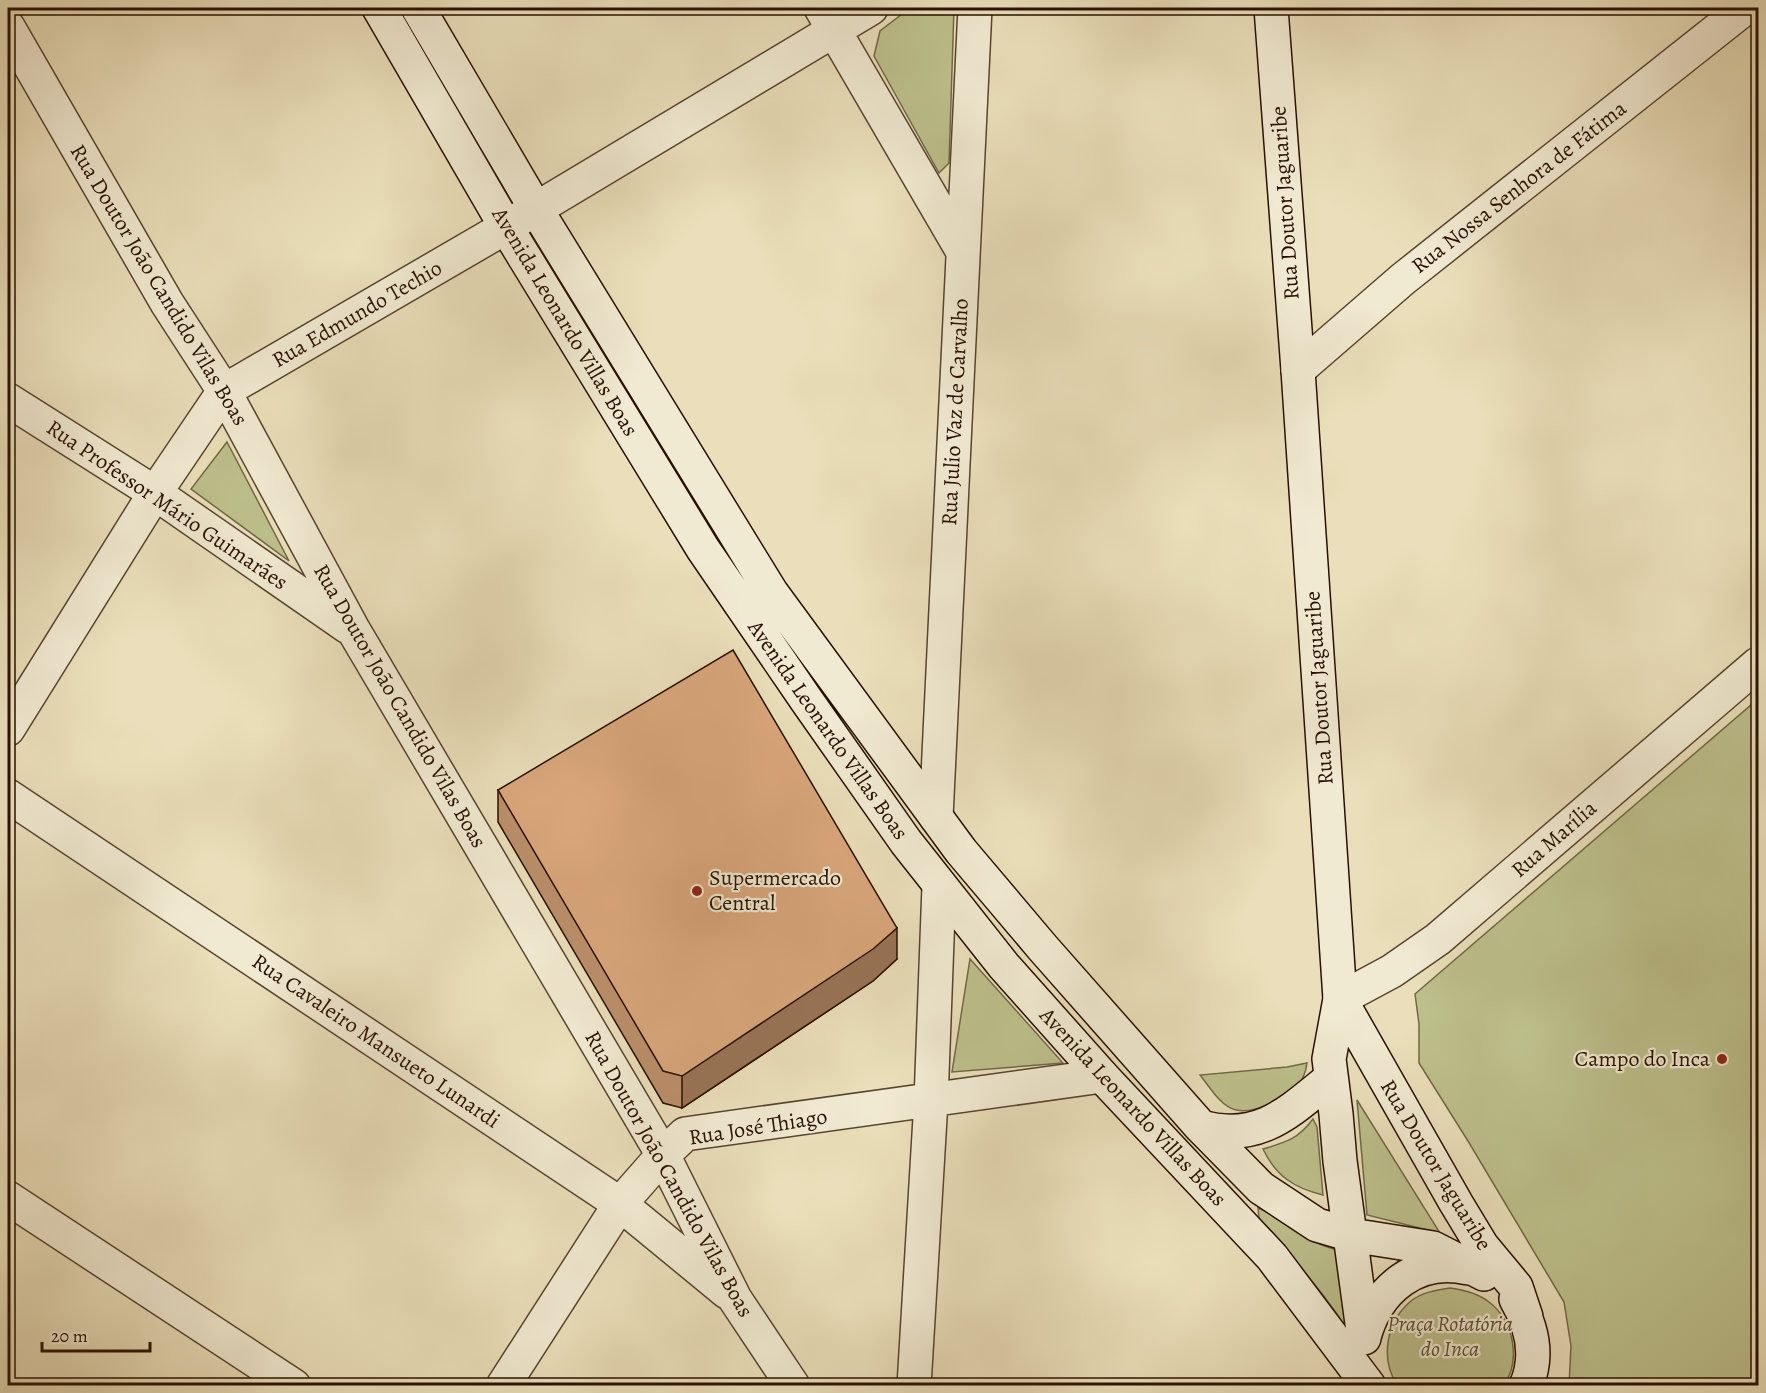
<svg xmlns="http://www.w3.org/2000/svg" width="1766" height="1393" font-family="Alegreya,serif">
<style>
.green{fill:#bdc08c;stroke:#726846;stroke-width:1.5}
.lines{fill:none;stroke-linecap:round;stroke-linejoin:round}
.street-casing{stroke:#58442f;stroke-width:36}
.secondary-casing{stroke:#281001;stroke-width:36}
.street{stroke:#f1ead2;stroke-width:33}
.secondary{stroke:#f1ead2;stroke-width:33}
.wall{fill:#bb8f6a;stroke:#281001;stroke-width:1.5}
.shaded-wall{fill:#987456;stroke:#281001;stroke-width:1.5}
.building{fill:#d9a67b;stroke:#281001;stroke-width:1.5}
.poi-dot{fill:#8f2418;stroke:#f1ead2;stroke-width:2}
.labels{text-anchor:middle;dominant-baseline:central;stroke-width:4.5;stroke-linejoin:round;paint-order:stroke}
.street-label{font-size:22px;fill:#281001;stroke:#f1ead2}
.poi-label{font-size:22px;fill:#281001;stroke:#f1ead2;text-anchor:start}
.park-label{font-size:22px;font-style:italic;fill:#5c4e32;stroke:#f1ead2}
</style>
<rect width="100%" height="100%" fill="#eadfba"/>
<filter id="stains"><feTurbulence type="fractalNoise" baseFrequency=".00333" numOctaves="4"/><feColorMatrix values="0 0 0 0 .2 0 0 0 0 .09 0 0 0 0 .02 0 0 0 .5 -.17"/></filter>
<radialGradient id="worn" r=".72"><stop offset=".6" stop-color="#630" stop-opacity="0"/><stop offset="1" stop-color="#630" stop-opacity=".3"/></radialGradient>
<path class="green" d="M910 8H954L949 163 939 173 874 56 880 31Z
M227 442 289 561 191 489Z
M1758 699V1385H1569L1571 1346 1564 1302 1468 1141 1419 1063V1024L1415 994Z
M970 959 1063 1063 952 1072Z
M1307 1063C1306 1072 1303 1080 1296 1087 1283 1100 1254 1114 1236 1110 1221 1107 1209 1086 1200 1075L1287 1067Z
M1357 1100 1440 1233 1367 1215Z
M1313 1119 1317 1127 1323 1195C1294 1188 1276 1176 1263 1149 1287 1142 1298 1139 1313 1119Z
M1258 1208C1287 1219 1306 1244 1338 1250L1347 1329C1323 1291 1293 1259 1263 1225L1259 1218Z
M1450 1288C1464 1290 1478 1293 1489 1302 1514 1321 1521 1360 1504 1385H1397C1380 1358 1386 1322 1411 1301 1422 1292 1437 1290 1450 1288Z"/>
<g class="lines">
<defs>
<path id="street" d="M821 8 962 250
M8 27 167 303 224 391 354 631 663 1155 735 1299 793 1386
M1298 370 1403 279 1745 8
M8 400 155 493 348 627
M8 729 155 493 224 391 506 227 871 8
M8 796 620 1204 727 1292
M936 817 975 8
M1340 999 1392 971 1438 939 1758 664
M8 1198 294 1386
M503 1386 620 1204 663 1155 685 1134 1102 1076
M914 1386 931 1101 939 886"/>
<path id="secondary" d="M379 8 506 227 703 549 807 701 906 842 1004 966 1102 1076 1272 1257 1369 1386
M418 8 536 209 771 592 961 851 1043 948 1201 1127 1261 1188 1317 1225 1351 1235 1433 1248 1484 1274
M1271 8 1298 370 1340 999 1456 1203 1482 1246 1516 1287 1526 1317
M1340 999 1329 1059 1336 1114 1340 1161 1364 1338
M1201 1127C1259 1143 1289 1112 1331 1078
M1516 1299C1532 1326 1539 1356 1526 1386
M1364 1337C1377 1289 1417 1256 1468 1268"/>
</defs>
<use href="#street" class="street-casing"/>
<use href="#secondary" class="secondary-casing"/>
<use href="#street" class="street"/>
<use href="#secondary" class="secondary"/>
</g>
<path class="wall" d="M498 790 897 959 873 981 682 1108 663 1103 498 822Z"/>
<path class="shaded-wall" d="M897 928V959L873 981 682 1108V1076Z"/>
<path class="building" d="M733 650 897 928 873 949 682 1076 663 1071 498 790Z"/>
<g class="poi-dot">
<circle cx="697" cy="891" r="6"/>
<circle cx="1722" cy="1059" r="6"/>
</g>
<g class="labels">
<g class="street-label">
<text transform="translate(1519 187) rotate(-38)">Rua Nossa Senhora de Fátima</text>
<text transform="translate(1285 203) rotate(-94)">Rua Doutor Jaguaribe</text>
<text transform="translate(159 285) rotate(59)">Rua Doutor João Candido Vilas Boas</text>
<text transform="translate(357 314) rotate(-30)">Rua Edmundo Techio</text>
<text transform="translate(565 322) rotate(59)">Avenida Leonardo Villas Boas</text>
<text transform="translate(955 412) rotate(-87)">Rua Julio Vaz de Carvalho</text>
<text transform="translate(167 505) rotate(34)">Rua Professor Mário Guimarães</text>
<text transform="translate(1319 688) rotate(-94)">Rua Doutor Jaguaribe</text>
<text transform="translate(400 706) rotate(60)">Rua Doutor João Candido Vilas Boas</text>
<text transform="translate(828 730) rotate(55)">Avenida Leonardo Villas Boas</text>
<text transform="translate(1554 839) rotate(-41)">Rua Marília</text>
<text transform="translate(376 1041) rotate(34)">Rua Cavaleiro Mansueto Lunardi</text>
<text transform="translate(1133 1107) rotate(47)">Avenida Leonardo Villas Boas</text>
<text transform="translate(758 1127) rotate(-9)">Rua José Thiago</text>
<text transform="translate(1436 1165) rotate(59)">Rua Doutor Jaguaribe</text>
<text transform="translate(669 1174) rotate(61)">Rua Doutor João Candido Vilas Boas</text>
</g>
<g class="poi-label">
<text x="709" y="878">Supermercado<tspan x="709" dy="25">Central</tspan></text>
<text x="1710" y="1059" text-anchor="end">Campo do Inca</text>
</g>
<g class="park-label">
<text x="1450" y="1324">Praça Rotatória<tspan x="1450" dy="25">do Inca</tspan></text>
</g>
</g>
<rect width="1766" height="1393" fill="none" stroke="#eadfba" stroke-width="30"/>
<rect x="9" y="9" width="1748" height="1375" fill="none" stroke="#281001" stroke-width="3"/>
<rect x="15" y="15" width="1736" height="1363" fill="none" stroke="#281001" stroke-width="1.5"/>
<path d="M42 1342v9h108v-9" fill="none" stroke="#281001" stroke-width="3"/>
<text x="51" y="1342" font-size="18" fill="#281001" stroke="#f1ead2" stroke-width="4.5" paint-order="stroke">20 m</text>
<rect width="100%" height="100%" filter="url(#stains)"/>
<rect width="100%" height="100%" fill="url(#worn)"/>
</svg>
